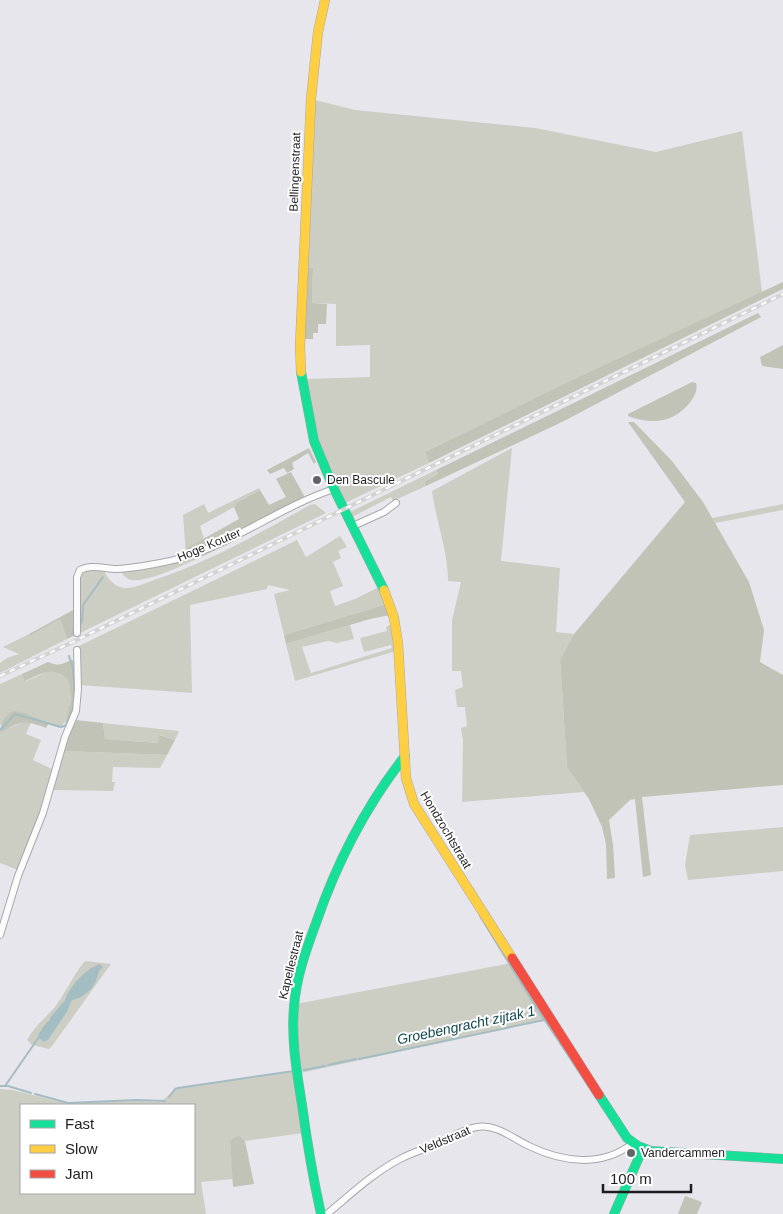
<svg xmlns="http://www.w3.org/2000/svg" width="783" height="1214" font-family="Arial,sans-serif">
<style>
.green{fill:#cccec4;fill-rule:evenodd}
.forest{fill:#c0c3b6}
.water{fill:#a3bdc3}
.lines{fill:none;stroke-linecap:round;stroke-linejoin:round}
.stream{stroke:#a3bdc3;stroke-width:2}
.street-casing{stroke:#a8a7ac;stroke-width:8}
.fast-casing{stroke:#a8a7ac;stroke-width:10}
.slow-casing{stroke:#a8a7ac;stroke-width:10}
.jam-casing{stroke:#a8a7ac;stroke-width:10}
.street{stroke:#fbfbfc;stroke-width:6}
.fast{stroke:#16e098;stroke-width:9}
.slow{stroke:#ffcf43;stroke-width:9}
.jam{stroke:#f24e42;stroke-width:9}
.rail-casing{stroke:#d3d3d4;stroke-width:4}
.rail{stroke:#fff;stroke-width:2;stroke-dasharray:5.5;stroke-linecap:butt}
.poi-dot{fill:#646468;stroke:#fff;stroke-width:2}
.labels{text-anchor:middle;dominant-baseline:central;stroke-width:4;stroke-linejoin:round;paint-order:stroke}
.street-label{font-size:12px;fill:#1e1e21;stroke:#fff}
.poi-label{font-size:12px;fill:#1e1e21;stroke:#fff;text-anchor:start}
.water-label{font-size:14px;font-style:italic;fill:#0f474f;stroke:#fff}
</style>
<rect width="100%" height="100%" fill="#e7e6ec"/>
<path class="green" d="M315 100 355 110 535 128 656 152 742 131 762 292 561 385 425 452 429 463 345 503 318 443 305 379 370 377V345L336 346V304L312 303 313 269 305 268Z
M512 448 501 561 560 568 556 632 574 634 560 659 567 767 584 792 462 802 463 740 461 728 467 726 465 707H457L455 690 463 687 461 671H452V620L461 582 448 581C448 551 436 521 432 491Z
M436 470 438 474 424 482 426 486 393 501 391 497 352 517 350 512Z
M259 488 260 490 236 503 234 507 200 526 204 539 188 548 189 554 186 555 183 515 204 504 208 513Z
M315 504 326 513 80 633V576C86 568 96 569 104 571 108 579 115 587 124 588 134 589 145 583 154 580 209 562 260 533 310 505Z
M783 504V510L715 523 712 518Z
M340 536 347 547 338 551 341 558 333 562 343 586 330 591 335 606 355 599 379 587 387 604 284 635 274 594 290 590 268 585 267 589 190 605 192 693 80 685 79 646 297 540 306 557Z
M228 538 230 543C211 552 150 584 131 580 127 579 124 576 122 573V571L158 564Z
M60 619 67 639 0 673V663L7 658 19 654 3 647 29 634 30 636Z
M392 624 396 651 295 681 286 644 350 625 354 639 337 643 328 641 302 647 311 673 392 648 391 645 364 652 360 638 387 631 386 627Z
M49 671 57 672 70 681C71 695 73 718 59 728L33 718 30 715 0 725V684L22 674 26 681Z
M27 721 31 722 26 734 41 740 33 760 52 769 39 814 18 870 0 863V729L1 731Z
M103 723 179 731 175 740 160 735 158 743 105 739Z
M64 751 167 755 160 768 113 767 112 782H115L113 791 53 790Z
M783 827V871L688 880 685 865 690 835Z
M85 961 111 964 52 1046 49 1049 32 1045 27 1040C34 1027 45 1018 55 1007 66 992 73 975 85 961ZM102 967 76 999H72L67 1012 48 1040 44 1042 40 1031 61 1008 69 991Z
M511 963 547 1020 300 1073 296 1004Z
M293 1071 304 1133 245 1141 240 1136 230 1141 233 1179 201 1182 206 1214H0V1089L13 1090 56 1101 72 1103 126 1100 161 1102 176 1088ZM21 1105H194V1193H21Z"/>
<path class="forest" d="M305 268H313L312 303 327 304 326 324H318V333H313V339H303Z
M783 282V289L429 463 425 452 561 385Z
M758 313 761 317 564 421 426 486 424 482 438 474 436 470Z
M783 345V369L762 366 760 357Z
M692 382 696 383C698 390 695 395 691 401 675 423 652 425 628 416V414Z
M628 422H634L672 461 703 502 749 582 764 630 760 662 783 675V785L642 797 651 875 643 877 635 799 630 800 609 820 613 845 615 878 607 879 606 844 602 827 589 799 567 767 560 659 574 634 685 502Z
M309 448 316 462 314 464 308 453 292 463 294 469 287 473 284 468 270 474 267 470Z
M291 472 306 499 189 554 187 548 239 519 234 507 236 503 260 490 269 505 286 497 276 479Z
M387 604 390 615 370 619 286 644 284 635Z
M75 609 80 633 67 639 60 619 30 636 29 634Z
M72 660 75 662 76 681 74 710 68 724H65L71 700 69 681C53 665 43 673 25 681L22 674 48 662C61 667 60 664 72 660Z
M14 711C27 712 37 719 49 723L46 728C28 721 21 720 4 731H1C0 722 6 714 14 711Z
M76 720 103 723 105 739 158 743 159 735 175 740 167 755 64 751 70 730Z
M240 1136 245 1141 254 1184 233 1187 230 1141 235 1137Z
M685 1196 702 1202 697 1214H678Z"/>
<path class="water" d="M99 964 103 967C98 971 99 972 97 978 93 990 83 998 72 1000L67 1012 48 1040 44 1042 38 1037C41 1025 53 1018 60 1009 64 1003 66 996 69 991 77 979 86 970 99 964Z"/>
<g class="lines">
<path class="stream" d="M79 626 82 622 83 605 103 577
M72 634 73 632
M69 656 73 669 75 695
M0 730 15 714 61 727 67 725 74 705
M51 1018 64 1003
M544 1019 595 1096
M359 1059 544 1020 480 916
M328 1065 356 1059
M304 1070 325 1066
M0 1086H8L31 1093
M5 1086 39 1037
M35 1094 68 1103 136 1100 165 1101
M169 1097 175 1089 178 1088 294 1071"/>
<defs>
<path id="street" d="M353 526 384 512 396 503
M77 633V577L80 570C91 564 105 569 117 569 135 568 169 562 185 557 237 541 282 506 334 489
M0 935 18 876 43 813 65 737 76 711 78 689 77 650
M327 1214C350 1195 373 1173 400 1159 413 1152 428 1148 442 1142 453 1136 464 1129 477 1127 497 1124 512 1138 529 1146 562 1162 602 1168 633 1143"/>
<path id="fast" d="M301 372 314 441 334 489 384 590
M599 1095 627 1138 638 1146 651 1151 783 1159
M321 1214C313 1178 307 1142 302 1105 297 1073 291 1040 294 1007 296 978 306 950 316 923 337 862 365 807 405 756
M614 1214 643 1148"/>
<path id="slow" d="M301 372 300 346 311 99 318 32 325 0
M384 590 394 618 398 643 406 778 414 804 512 958"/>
<path id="jam" d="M512 958 599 1095"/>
</defs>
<use href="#street" class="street-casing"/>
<use href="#fast" class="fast-casing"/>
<use href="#slow" class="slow-casing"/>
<use href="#jam" class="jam-casing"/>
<use href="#street" class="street"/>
<use href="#fast" class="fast"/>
<use href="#slow" class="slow"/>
<use href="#jam" class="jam"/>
<defs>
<path id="rail" d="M0 676 77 640 783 294"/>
</defs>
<use href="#rail" class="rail-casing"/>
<use href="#rail" class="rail"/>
</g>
<g class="poi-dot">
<circle cx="317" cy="480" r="5"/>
<circle cx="631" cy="1153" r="5"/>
</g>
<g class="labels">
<g class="street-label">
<text transform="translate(295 172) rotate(-88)">Bellingenstraat</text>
<text transform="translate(209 545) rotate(-23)">Hoge Kouter</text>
<text transform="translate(446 830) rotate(59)">Hondzochtstraat</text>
<text transform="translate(291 965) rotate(-76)">Kapellestraat</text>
<text transform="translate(445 1140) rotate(-23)">Veldstraat</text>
</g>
<g class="poi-label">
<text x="327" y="480">Den Bascule</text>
<text x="641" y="1153">Vandercammen</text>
</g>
<g class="water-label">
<text transform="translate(466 1025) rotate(-12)">Groebengracht zijtak 1</text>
</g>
</g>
<rect x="20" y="1104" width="175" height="90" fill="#ffffff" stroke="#a5a5a6"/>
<rect x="30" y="1120" width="25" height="8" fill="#16e098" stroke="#a5a5a6"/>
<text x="65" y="1129" font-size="15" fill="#1e1e21">Fast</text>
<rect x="30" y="1145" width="25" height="8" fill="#ffcf43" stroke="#a5a5a6"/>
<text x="65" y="1154" font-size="15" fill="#1e1e21">Slow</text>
<rect x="30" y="1170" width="25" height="8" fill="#f24e42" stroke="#a5a5a6"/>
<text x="65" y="1179" font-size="15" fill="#1e1e21">Jam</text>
<path d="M603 1184v8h88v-8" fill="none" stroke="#1e1e21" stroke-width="2.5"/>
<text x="610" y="1184" font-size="15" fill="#1e1e21" stroke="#ffffff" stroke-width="4" paint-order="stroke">100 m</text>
</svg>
